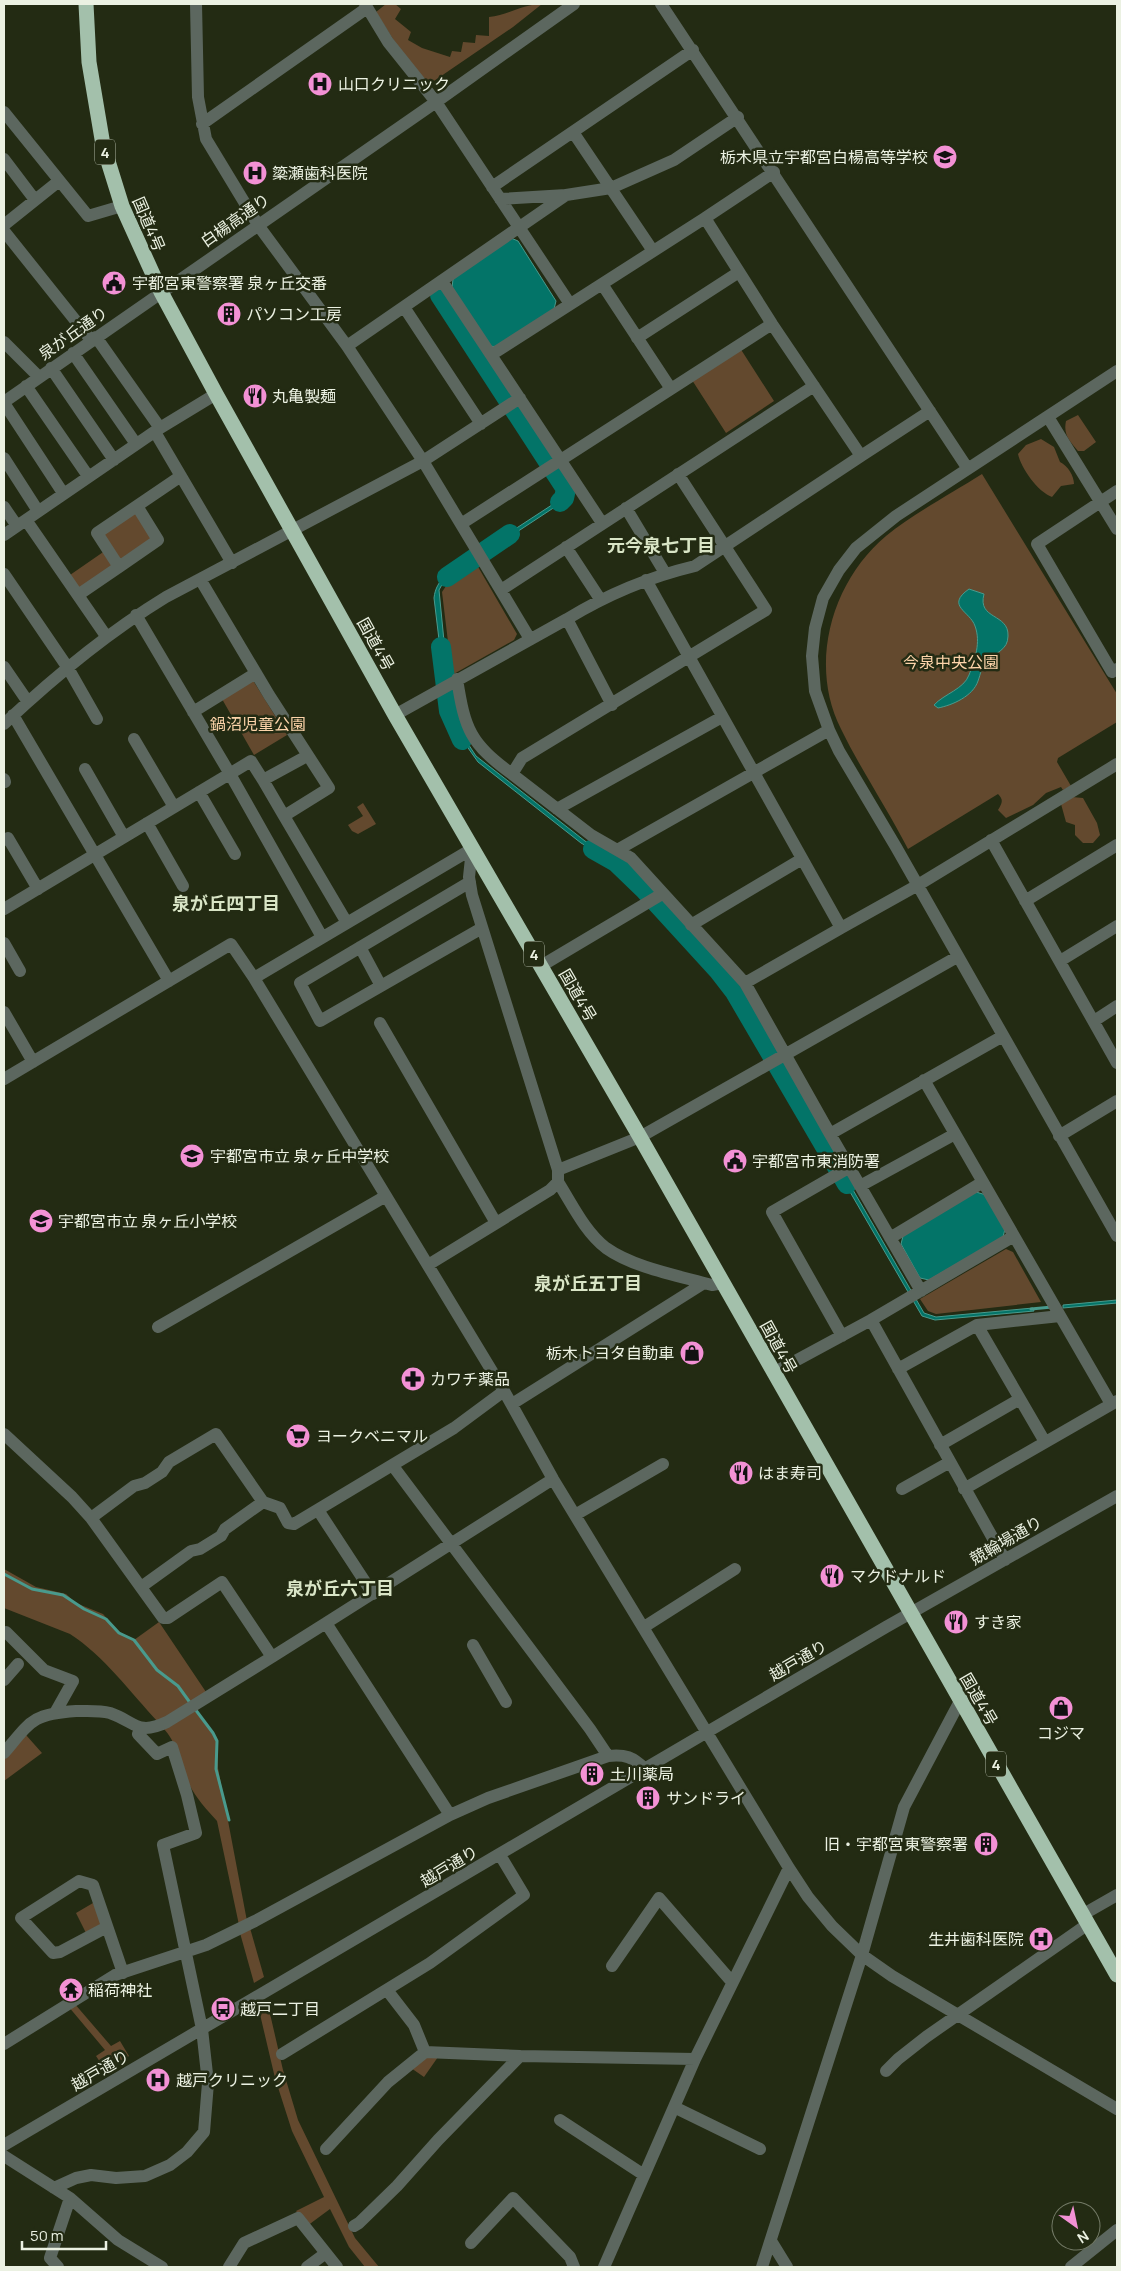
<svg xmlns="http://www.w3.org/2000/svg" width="1121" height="2271" font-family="Manrope,'Noto Sans JP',sans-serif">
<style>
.green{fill:#63492e}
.water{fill:#037468;stroke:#499a8d}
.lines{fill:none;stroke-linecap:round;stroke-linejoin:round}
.stream{stroke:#499a8d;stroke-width:3}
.river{stroke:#037468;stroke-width:20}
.minor{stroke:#5c675f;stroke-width:12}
.highway{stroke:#a3c0ab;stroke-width:15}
.labels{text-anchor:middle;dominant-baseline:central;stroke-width:5;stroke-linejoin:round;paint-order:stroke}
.shield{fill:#232b13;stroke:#afb6a4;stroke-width:1}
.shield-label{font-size:15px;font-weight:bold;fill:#ebf1e2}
.poi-label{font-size:16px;fill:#ebf1e2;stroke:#232b13;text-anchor:start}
.street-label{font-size:16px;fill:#ebf1e2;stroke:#232b13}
.park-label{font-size:16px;fill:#fdd4aa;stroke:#232b13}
.neighbourhood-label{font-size:18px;font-weight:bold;fill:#d9e5c6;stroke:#232b13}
</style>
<rect width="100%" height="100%" fill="#232b13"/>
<path class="green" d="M386 4H395L401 9 395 19 411 32 408 40 422 48 450 57 452 51 461 52 463 42 475 43 476 35 489 36V17C508 15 523 4 542 4L513 27 428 85 398 47 376 12Z
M740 348 774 401 726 433 692 380Z
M1078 415 1096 442 1084 451H1078C1070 441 1063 435 1066 421Z
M1041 439 1054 447 1060 462C1068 466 1074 476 1074 484L1061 486 1052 497C1038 492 1021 468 1018 454L1026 445Z
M982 474 1117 694V722L1058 758 1057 762 1071 786 1063 790 1061 787 1046 793 1033 805 1006 818 998 810C1002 803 1004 800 998 794L908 849C887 808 861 770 841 729 808 664 832 581 886 536 913 514 952 493 982 474Z
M136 510 155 540 80 590 70 575 109 548 100 534Z
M477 565 517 634 514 640 452 675 442 592 448 583Z
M249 681 254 682 287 735 254 755 222 699Z
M1072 797 1083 798 1097 823 1100 835 1093 843H1083L1075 835V825L1066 822 1061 804Z
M363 803 376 824 358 834 352 831 348 825 363 816 357 807Z
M1006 1249 1013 1252 1041 1302 936 1314 928 1311 920 1299Z
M4 1569 36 1587 66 1594 76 1603 103 1614 118 1631 134 1640 159 1622 206 1692 158 1722C130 1692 104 1656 70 1634L4 1608Z
M195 1708 217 1738 218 1768 247 1921 239 1925 217 1821C207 1810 196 1798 189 1784 180 1766 178 1743 163 1728Z
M26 1735 42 1753 4 1781V1759Z
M93 1903 102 1921 100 1927 86 1933 76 1913Z
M250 1928 264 1977 254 1983 240 1933Z
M74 2003 111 2046 120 2041 129 2056 106 2071 96 2056 105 2050 68 2006Z
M268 2005 283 2070 298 2120 355 2238 379 2267H365L349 2247 330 2209 307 2226 296 2211 324 2197 292 2131 275 2078 259 2010Z
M438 2057 424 2077 411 2068 424 2058Z"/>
<path class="water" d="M511 238 518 241 556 301 554 309 498 347 489 346 452 288 453 279Z
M440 295 502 391 500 392 437 297Z
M560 478 567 491 564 501 488 551 486 548 561 499 563 492 557 480Z
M467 561 469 563 444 581 439 590 447 672 443 673 434 598C436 578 452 571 467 561Z
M969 589 984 594C977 620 1009 613 1008 636 1008 650 996 652 987 661 981 667 981 673 978 681 973 696 953 705 938 708L934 705C944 694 964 689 969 675 975 660 981 642 975 626 970 611 945 606 969 589Z
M451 701 459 730 476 756 585 841 620 861 647 891 644 892 618 864 581 843 478 762 456 731 448 702Z
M662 908 735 991 766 1043 763 1045 733 992 660 910Z
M790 1080 833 1156 830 1157 787 1081Z
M849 1183 924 1313 936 1317 1033 1308 1034 1311 935 1320 922 1316 846 1185Z
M976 1192 986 1195 1005 1229 1003 1237 929 1280 920 1278 901 1244 903 1236Z
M1117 1300V1303L1063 1308V1305Z"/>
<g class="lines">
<path class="stream" d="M1031 1309 1052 1307
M4 1574 32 1589 63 1595 84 1609 106 1619 119 1633 134 1640 157 1670 178 1686 191 1704
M195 1709 213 1733 217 1741 216 1769 229 1820"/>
<path class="river" d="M440 295 566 489 564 498 560 502
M447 577 510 534
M441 647 449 711 462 740
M593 849 616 862 644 889 718 970 735 992 847 1184"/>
<path class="minor" d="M196 4 198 97 206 139 258 225 347 346 423 461 530 639
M365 4 388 42 436 102 570 304
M661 4 968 469
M4 112 88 216 122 206
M202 124 367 8
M573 132 653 251
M4 159 35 200
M774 172 705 218 772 324 861 456 930 411
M492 187 693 50
M500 199 566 195
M4 225 59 181
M4 231 91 340
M442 281 491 355
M602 284 671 389
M404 307 481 424
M96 337 160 428
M637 338 739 272
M4 342 39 377
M347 346 566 195 611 188 674 160 738 117
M73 353 136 444
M51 368 114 460
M1117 371 896 516 856 548 839 570 823 598 815 628 812 656 815 691 829 730 839 751 896 847 1117 1236
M26 386 88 476
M4 402 436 102 574 4
M4 403 63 493
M1048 417 1117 529
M155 432 232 563
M4 458 38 511
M678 474 766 610 522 758 512 774 591 835 631 858 745 983 830 1134 1003 1036
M1117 491 1037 544 1112 672 1117 669
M4 507 17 526
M626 508 665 573
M26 520 106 636
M602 523 491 355 705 218
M461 524 772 324
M4 535 160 428 216 394
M566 547 600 599
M119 567 158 540 137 506
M4 574 68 668 97 719
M200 579 269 695 329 788 284 816 347 923
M646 580 841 928 918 885 1117 764
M501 590 814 386
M78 595 119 567 97 533 181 476
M136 615 230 774 322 937
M567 619C608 594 649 577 695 566L861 456
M4 667 28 702
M457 679C465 730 470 743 512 774
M193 712 256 673
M13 715 169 981
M395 715 567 619 612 705
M4 724C54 677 107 633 166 597L423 461 520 398
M134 739 174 807
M85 769 124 837
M4 779 5 782
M263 780 284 816
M199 792 235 854
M557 809 722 717
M147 823 183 886
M4 840 8 838 38 889
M991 840 1117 1063
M619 849 829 730
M470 882 300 983 320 1021 482 928
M1025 901 1117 845
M4 909 251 761 263 780 307 756
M691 925 802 859
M4 943 20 971
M360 947 381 986
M1060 961 1117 926
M541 966 662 894
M254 978 472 849
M745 983 841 928
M4 1012 33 1062
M1094 1021 1117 1006
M380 1023 496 1223
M4 1079 231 944 254 978 504 1391 553 1479 789 1868 808 1897 832 1926 862 1955 892 1976 1117 2109
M924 1080 1111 1404
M830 1134 921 1291
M1059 1136 1117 1101
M558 1170 640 1137 957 957
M558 1182C572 1204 585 1232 606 1248 634 1268 680 1276 712 1285L723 1283
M860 1186 955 1134
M890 1238 983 1182
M428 1265 550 1190 558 1182V1170L472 895 469 877 472 849
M871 1320 1014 1236
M158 1327 386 1196
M842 1336 772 1212 850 1167
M898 1369 977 1325
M773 1373 871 1320 1005 1560
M512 1404 704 1283
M4 1434 72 1497 91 1518 163 1618H168L222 1582 272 1657 326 1623 450 1815 488 1798 608 1756C625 1754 633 1757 645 1769
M1045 1442 977 1325 1060 1316
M940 1445 1020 1399
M393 1466 590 1729 608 1756
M902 1489 950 1462
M964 1489 1117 1401
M318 1510 373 1594
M575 1515 663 1464
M91 1518 134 1486 145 1483 162 1472 169 1462 216 1434 263 1502 280 1508 288 1523 294 1524 454 1428 504 1391
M141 1587 191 1551 200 1549 221 1536 225 1529 263 1502
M326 1623 553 1479
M644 1627 735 1569
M6 1632 44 1670 73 1681 55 1713
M473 1645 506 1702
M4 1680 18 1664
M4 1753C31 1721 32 1714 76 1711 87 1711 99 1710 110 1713 136 1722 137 1736 167 1722L272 1657
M1082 1915 1117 1895
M107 1927 60 1952 53 1953 21 1918 79 1881 93 1885 123 1973
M612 1966 659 1898 732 1982
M387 1990 414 2025 425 2052 520 2056
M4 2044 115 1975 206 1945 255 1921 450 1815
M282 2054 430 1963 524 1895 500 1855
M886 2071 898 2059 926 2037 1088 1924
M674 2107 760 2149
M560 2120 644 2175
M4 2145 886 1627 1117 1496
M326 2149 388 2082 425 2052
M4 2156 70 2198 118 2240 162 2267
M54 2188 76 2178 91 2175 116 2178 145 2176 170 2165 187 2152 204 2132 208 2083 202 2029 163 1845 196 1833 187 1795 172 1747 157 1754 138 1734 141 1728
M354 2226 359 2223 397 2186 438 2140 520 2056 695 2059
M771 2241 787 2267
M471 2243 513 2198 570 2257 574 2267
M58 2267 50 2258 70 2198
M229 2267 244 2243 298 2218 337 2267
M307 2267 326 2253
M604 2267 695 2059 789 1868
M762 2267 862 1955 904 1807 960 1701
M1071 2267 1117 2230"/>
<path class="highway" d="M86 4 89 62 103 145 122 206 161 292 216 394 395 715 640 1137 1117 1975"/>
</g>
<defs>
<symbol id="hospital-disc" viewBox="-11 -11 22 22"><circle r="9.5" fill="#f391d5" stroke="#232b13"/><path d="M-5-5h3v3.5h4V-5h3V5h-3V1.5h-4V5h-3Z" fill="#111"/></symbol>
<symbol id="school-disc" viewBox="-11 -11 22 22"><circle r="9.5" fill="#f391d5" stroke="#232b13"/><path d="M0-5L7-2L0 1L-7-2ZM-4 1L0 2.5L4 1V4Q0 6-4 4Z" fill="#111"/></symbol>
<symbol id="civic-disc" viewBox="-11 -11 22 22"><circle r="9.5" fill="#f391d5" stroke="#232b13"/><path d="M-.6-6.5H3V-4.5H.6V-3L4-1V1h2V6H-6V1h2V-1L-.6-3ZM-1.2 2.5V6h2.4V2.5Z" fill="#111"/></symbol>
<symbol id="building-disc" viewBox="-11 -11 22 22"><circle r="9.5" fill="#f391d5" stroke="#232b13"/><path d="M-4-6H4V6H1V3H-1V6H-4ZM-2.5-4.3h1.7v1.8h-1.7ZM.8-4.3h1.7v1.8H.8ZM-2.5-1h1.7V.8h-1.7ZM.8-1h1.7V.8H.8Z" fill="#111"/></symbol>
<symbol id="restaurant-disc" viewBox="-11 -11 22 22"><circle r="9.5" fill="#f391d5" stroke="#232b13"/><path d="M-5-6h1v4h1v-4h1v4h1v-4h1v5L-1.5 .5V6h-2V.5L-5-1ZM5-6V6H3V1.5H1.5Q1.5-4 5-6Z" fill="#111"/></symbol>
<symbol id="shop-disc" viewBox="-11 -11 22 22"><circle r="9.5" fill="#f391d5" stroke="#232b13"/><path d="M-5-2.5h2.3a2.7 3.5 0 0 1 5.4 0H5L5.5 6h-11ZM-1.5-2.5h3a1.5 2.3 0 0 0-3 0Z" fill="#111"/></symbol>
<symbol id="pharmacy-disc" viewBox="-11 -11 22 22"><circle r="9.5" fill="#f391d5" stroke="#232b13"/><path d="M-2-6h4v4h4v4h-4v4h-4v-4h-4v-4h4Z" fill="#111"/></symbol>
<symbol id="supermarket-disc" viewBox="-11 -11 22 22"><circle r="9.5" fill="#f391d5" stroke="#232b13"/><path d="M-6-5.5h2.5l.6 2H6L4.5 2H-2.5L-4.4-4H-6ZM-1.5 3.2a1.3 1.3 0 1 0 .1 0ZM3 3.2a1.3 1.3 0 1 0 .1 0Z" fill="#111"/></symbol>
<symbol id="temple-disc" viewBox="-11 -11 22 22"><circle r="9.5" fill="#f391d5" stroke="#232b13"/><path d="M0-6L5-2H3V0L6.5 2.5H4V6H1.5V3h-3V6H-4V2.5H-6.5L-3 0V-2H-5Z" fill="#111"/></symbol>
<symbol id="bus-disc" viewBox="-11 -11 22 22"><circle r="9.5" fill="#f391d5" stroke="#232b13"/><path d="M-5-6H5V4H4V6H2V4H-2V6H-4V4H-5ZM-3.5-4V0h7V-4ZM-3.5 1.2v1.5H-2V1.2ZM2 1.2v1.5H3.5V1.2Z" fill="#111"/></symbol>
</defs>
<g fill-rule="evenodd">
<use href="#hospital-disc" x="306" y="70" width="28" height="28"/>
<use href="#school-disc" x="931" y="143" width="28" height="28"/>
<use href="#hospital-disc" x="241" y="159" width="28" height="28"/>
<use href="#civic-disc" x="100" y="269" width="28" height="28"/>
<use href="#building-disc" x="215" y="300" width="28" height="28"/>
<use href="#restaurant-disc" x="241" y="382" width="28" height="28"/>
<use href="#school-disc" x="178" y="1142" width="28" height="28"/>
<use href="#civic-disc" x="721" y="1147" width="28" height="28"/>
<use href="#school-disc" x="27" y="1207" width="28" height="28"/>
<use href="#shop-disc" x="678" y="1339" width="28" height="28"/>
<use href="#pharmacy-disc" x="399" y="1365" width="28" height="28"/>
<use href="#supermarket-disc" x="284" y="1422" width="28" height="28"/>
<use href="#restaurant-disc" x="727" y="1459" width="28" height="28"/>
<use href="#restaurant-disc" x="818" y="1562" width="28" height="28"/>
<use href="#restaurant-disc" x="942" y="1608" width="28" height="28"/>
<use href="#shop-disc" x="1047" y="1694" width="28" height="28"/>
<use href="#building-disc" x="578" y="1760" width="28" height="28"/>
<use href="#building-disc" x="634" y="1784" width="28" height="28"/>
<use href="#building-disc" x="972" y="1830" width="28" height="28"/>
<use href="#hospital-disc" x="1027" y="1925" width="28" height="28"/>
<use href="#temple-disc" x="57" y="1976" width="28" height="28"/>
<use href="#bus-disc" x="209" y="1995" width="28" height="28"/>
<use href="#hospital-disc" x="144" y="2066" width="28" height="28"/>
</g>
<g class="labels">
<g class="shield">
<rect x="95" y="139.5" width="20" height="25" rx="4"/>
<rect x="524" y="941.5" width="20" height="25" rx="4"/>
<rect x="986" y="1751.5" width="20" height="25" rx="4"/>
</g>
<g class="shield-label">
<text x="105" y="152">4</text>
<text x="534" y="954">4</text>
<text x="996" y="1764">4</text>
</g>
<g class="poi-label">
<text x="338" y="84">山口クリニック</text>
<text x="928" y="157" text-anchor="end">栃木県立宇都宮白楊高等学校</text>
<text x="272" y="173">簗瀬歯科医院</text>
<text x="132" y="283">宇都宮東警察署 泉ヶ丘交番</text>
<text x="246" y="314">パソコン工房</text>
<text x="272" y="396">丸亀製麺</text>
<text x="210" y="1156">宇都宮市立 泉ヶ丘中学校</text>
<text x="752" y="1161">宇都宮市東消防署</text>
<text x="58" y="1221">宇都宮市立 泉ヶ丘小学校</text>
<text x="674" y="1353" text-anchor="end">栃木トヨタ自動車</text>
<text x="430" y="1379">カワチ薬品</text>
<text x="316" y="1436">ヨークベニマル</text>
<text x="758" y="1473">はま寿司</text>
<text x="850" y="1576">マクドナルド</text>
<text x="974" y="1622">すき家</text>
<text x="1061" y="1733" text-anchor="middle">コジマ</text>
<text x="610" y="1774">土川薬局</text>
<text x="666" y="1798">サンドライ</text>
<text x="968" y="1844" text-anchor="end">旧・宇都宮東警察署</text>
<text x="1024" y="1939" text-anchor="end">生井歯科医院</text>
<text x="88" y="1990">稲荷神社</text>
<text x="240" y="2009">越戸二丁目</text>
<text x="176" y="2080">越戸クリニック</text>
</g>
<g class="street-label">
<text transform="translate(235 220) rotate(-35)">白楊高通り</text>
<text transform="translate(149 224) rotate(67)">国道4号</text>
<text transform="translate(73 333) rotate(-35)">泉が丘通り</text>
<text transform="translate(376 644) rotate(61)">国道4号</text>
<text transform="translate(578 995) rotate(60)">国道4号</text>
<text transform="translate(779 1347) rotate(61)">国道4号</text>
<text transform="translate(1006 1540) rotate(-30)">競輪場通り</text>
<text transform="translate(798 1660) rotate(-30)">越戸通り</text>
<text transform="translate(979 1699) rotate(60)">国道4号</text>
<text transform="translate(449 1866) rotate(-31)">越戸通り</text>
<text transform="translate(100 2070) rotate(-30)">越戸通り</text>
</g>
<g class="park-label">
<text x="951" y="662">今泉中央公園</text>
<text x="258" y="724">鍋沼児童公園</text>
</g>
<g class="neighbourhood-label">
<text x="661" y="545">元今泉七丁目</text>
<text x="226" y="903">泉が丘四丁目</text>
<text x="588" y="1283">泉が丘五丁目</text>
<text x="340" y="1588">泉が丘六丁目</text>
</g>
</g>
<rect width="1121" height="2271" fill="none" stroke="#ebf1e2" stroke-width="10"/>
<g transform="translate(1076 2226) rotate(147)"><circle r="24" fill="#232b13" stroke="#737a66"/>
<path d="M0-4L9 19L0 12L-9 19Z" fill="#f391d5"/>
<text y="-8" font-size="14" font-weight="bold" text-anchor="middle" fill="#ebf1e2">N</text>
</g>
<path d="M22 2241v8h84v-8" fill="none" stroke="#ebf1e2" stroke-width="2.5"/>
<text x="30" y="2241" font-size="15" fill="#ebf1e2" stroke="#232b13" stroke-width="4" paint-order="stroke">50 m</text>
</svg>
